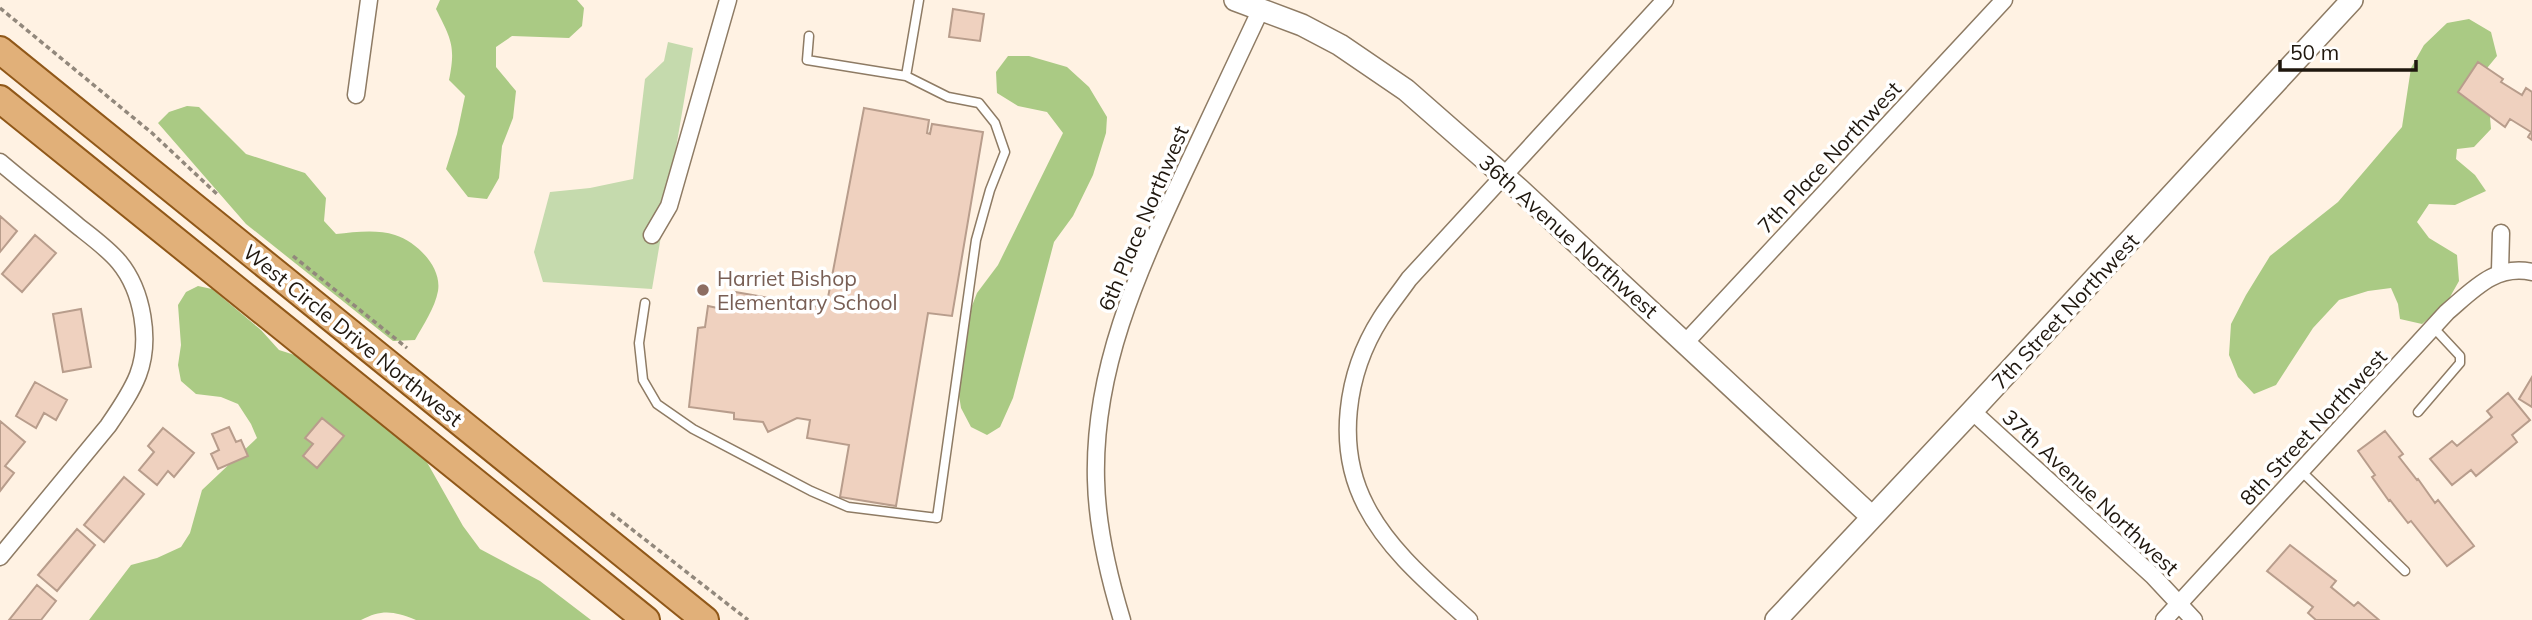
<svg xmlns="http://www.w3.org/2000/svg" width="2532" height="620" font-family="Mulish,sans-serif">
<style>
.green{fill:#c5daad}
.forest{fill:#aaca84}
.building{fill:#efd1bf;stroke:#b89d8c;stroke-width:2}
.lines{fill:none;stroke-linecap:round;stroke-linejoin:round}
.service-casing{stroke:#8e7b64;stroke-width:11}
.minor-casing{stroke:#8e7b64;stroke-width:19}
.tertiary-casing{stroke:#8e7b64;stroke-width:24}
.primary-casing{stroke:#905819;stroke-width:30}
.path{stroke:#92887c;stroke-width:3.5;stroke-dasharray:5 3.5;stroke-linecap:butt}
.service{stroke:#fff;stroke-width:8}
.minor{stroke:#fff;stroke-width:16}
.tertiary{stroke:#fff;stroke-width:21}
.primary{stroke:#e1b079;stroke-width:26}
.education-dot{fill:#8d6e63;stroke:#fff;stroke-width:2.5}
.labels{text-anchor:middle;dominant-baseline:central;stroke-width:7;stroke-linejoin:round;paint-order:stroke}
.street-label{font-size:21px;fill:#1f170e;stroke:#fff}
.education-label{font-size:21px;fill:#785e54;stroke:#fff;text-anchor:start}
</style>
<rect width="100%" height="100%" fill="#fff2e3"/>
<path class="green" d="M668 42 693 48 652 289 543 282 534 252 550 192 590 188 633 179 645 79 664 61Z"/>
<path class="forest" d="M440 0H577L584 8 582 26 569 38 512 36 496 47V67L516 91 513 118 502 146 499 178 487 199 468 197 446 169 457 134 465 96 449 80C456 46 451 39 436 9Z
M2469 19 2491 32 2497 56 2483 73 2489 105 2491 129 2474 147 2457 149 2456 159 2475 175 2486 191 2455 205 2429 204 2417 222 2429 238 2457 255 2459 281 2446 304 2422 324 2400 319 2398 304 2391 288 2368 291 2339 300 2313 328 2276 385 2254 394 2238 377 2229 355 2231 324 2246 295 2270 256 2338 202 2402 127 2411 68 2424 45 2447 23Z
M1008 56H1029L1067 67 1089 87 1107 117 1106 133 1093 175 1073 216 1054 242 1013 398 1000 427 987 435 971 427 961 408 954 364 959 339 977 293 998 265 1063 133 1047 112 1018 106 997 93 996 72Z
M187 106 199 107 246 154 305 173 326 198 324 221 336 234C355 232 377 229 395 235 417 242 442 267 438 291 435 308 423 325 415 340L393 341 246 224 158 123 169 112Z
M198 286 212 289 261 330 279 350 304 358 424 457 463 526 480 549 540 581 591 620H416C394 611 382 609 361 620H89L131 565 157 558 181 547 190 533 202 490 257 438 251 424 238 404 221 397 196 394 181 381 178 365 181 345 178 305 186 292Z"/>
<path class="building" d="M953 9 984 14 980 41 949 37Z
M2478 62 2503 79 2501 82 2522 95 2526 88 2532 92V140L2528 137 2531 132 2510 119 2505 127 2458 92Z
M864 108 929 120 927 133 930 134 932 124 983 132 952 316 928 313 896 506 840 497 849 445 807 438 810 420 797 418 768 432 763 422 734 419V413L689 407 698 328 705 327 708 306 732 311 735 292 826 308Z
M0 216 17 231 0 252Z
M35 235 56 253 22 292 2 274Z
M81 309 91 367 63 372 53 314Z
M2532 377V407L2519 399Z
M35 382 67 400 56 420 44 413 36 428 16 416Z
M2508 393 2530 420 2512 435 2517 442 2476 476 2471 470 2452 485 2430 459 2452 441 2457 446 2492 417 2487 411Z
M322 418 344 436 317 468 303 456 313 444 305 438Z
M0 421 25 442 5 466 14 473 0 491Z
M229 427 236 442 241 440 248 456 218 469 211 454 219 450 212 434Z
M163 428 194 453 174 477 168 471 157 485 139 470 154 452 148 446Z
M2385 431 2403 454 2399 457 2417 480 2418 479 2435 503 2438 500 2474 546 2447 566 2411 521 2408 523 2390 500 2389 501 2372 477 2375 475 2358 451Z
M124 477 144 494 104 542 84 525Z
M77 529 95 545 57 591 38 575Z
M2290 545 2336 581 2331 587 2354 606 2358 602 2379 620H2316L2308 613 2313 607 2267 571Z
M37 585 56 601 41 620H9Z"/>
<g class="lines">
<defs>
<path id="service" d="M906 76 919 0
M645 303 639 343 643 380 657 404 693 429 811 491 848 507 937 518 976 240 990 190 1005 152 995 123 979 103 948 97 906 76 807 60 809 36
M2418 412 2460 363V356L2433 327
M2301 471 2405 571"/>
<path id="minor" d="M356 95 369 0
M0 162C26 184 53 205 79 227 93 238 108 249 119 262 143 291 151 341 138 375 131 393 119 410 108 426L0 557
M652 235 669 206 728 0
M2500 271 2501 233
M1685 343 2004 0
M1972 411 2153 576 2194 620
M1122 620C1108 574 1097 528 1096 480 1093 370 1137 274 1182 177 1208 121 1235 65 1261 9
M1469 620C1432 586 1389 551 1366 506 1335 447 1346 373 1381 318 1390 304 1400 292 1409 279L1665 0
M2164 620 2447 312C2473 290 2495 264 2532 272"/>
<path id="tertiary" d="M1235 0 1302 25 1340 45 1406 90 1520 190 1872 517
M1776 620 1972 411 2352 0"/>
<path id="primary" d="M0 50 705 620
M0 99 646 620"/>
</defs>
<use href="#service" class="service-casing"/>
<use href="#minor" class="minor-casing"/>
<use href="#tertiary" class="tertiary-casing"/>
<use href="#primary" class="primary-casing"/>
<path class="path" d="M0 8 152 133 219 196
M293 256 407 348
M611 513 748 620"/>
<use href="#service" class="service"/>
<use href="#minor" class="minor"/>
<use href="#tertiary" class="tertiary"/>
<use href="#primary" class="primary"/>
</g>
<circle class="education-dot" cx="703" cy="290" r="7"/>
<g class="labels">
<g class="street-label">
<text transform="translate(1829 157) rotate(-47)">7th Place Northwest</text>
<text transform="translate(1143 218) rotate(-67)">6th Place Northwest</text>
<text transform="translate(1569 236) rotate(42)">36th Avenue Northwest</text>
<text transform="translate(2065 311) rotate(-47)">7th Street Northwest</text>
<text transform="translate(353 335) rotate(39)">West Circle Drive Northwest</text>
<text transform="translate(2313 427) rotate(-47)">8th Street Northwest</text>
<text transform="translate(2091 492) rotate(43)">37th Avenue Northwest</text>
</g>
<g class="education-label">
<text x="717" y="278">Harriet Bishop<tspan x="717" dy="24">Elementary School</tspan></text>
</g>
</g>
<path d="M2280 60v10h136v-10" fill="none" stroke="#1f170e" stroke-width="3.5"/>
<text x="2290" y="60" font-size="21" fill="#1f170e" stroke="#ffffff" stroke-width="5" paint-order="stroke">50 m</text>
</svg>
